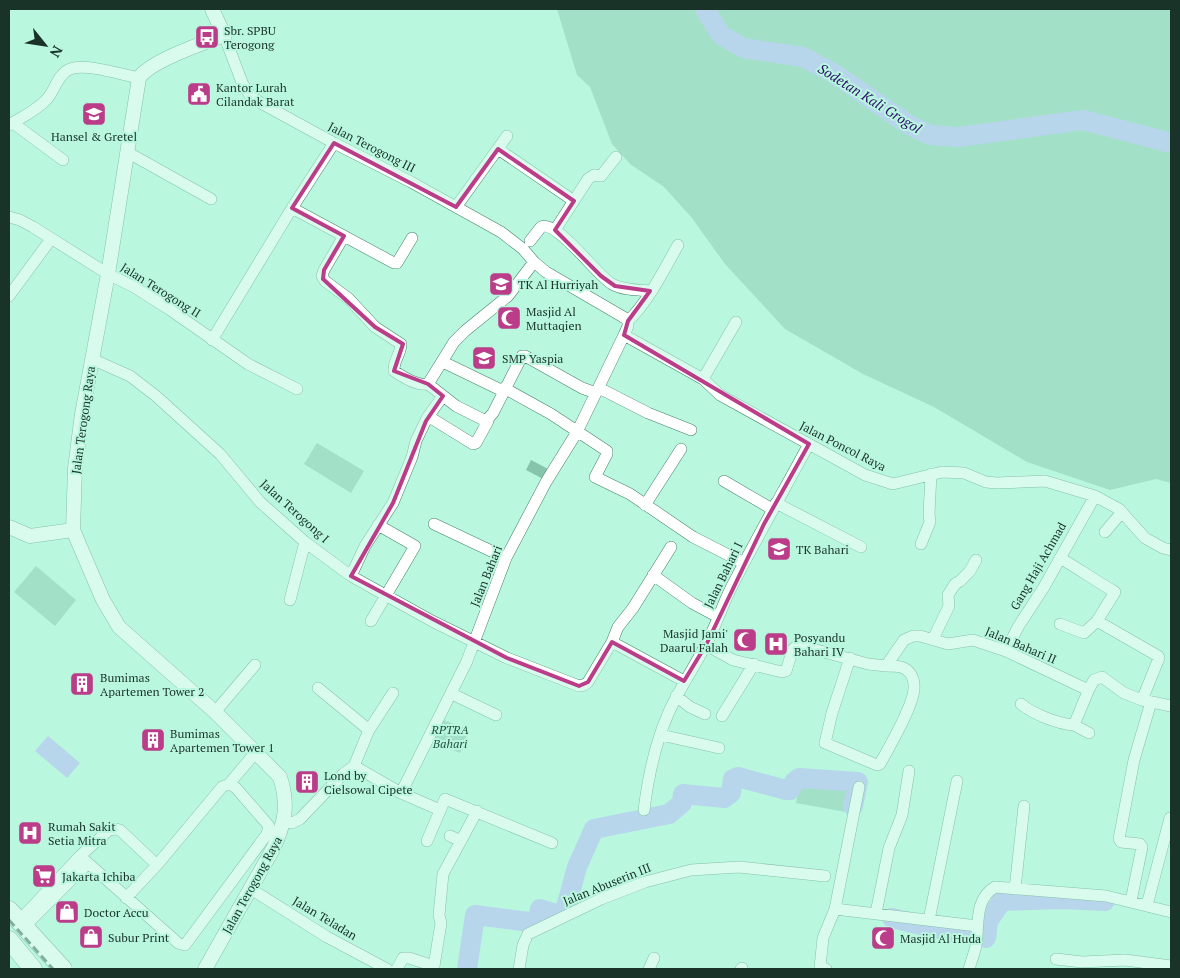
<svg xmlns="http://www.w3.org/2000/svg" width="1180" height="978" font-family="'PT Serif',serif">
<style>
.green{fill:#86c5ab}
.water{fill:#b4adfd}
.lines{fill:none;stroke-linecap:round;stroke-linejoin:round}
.river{stroke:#b4adfd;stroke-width:20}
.minor-casing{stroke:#46816b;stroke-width:12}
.tertiary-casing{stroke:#46816b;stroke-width:15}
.primary-casing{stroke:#46816b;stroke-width:19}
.minor{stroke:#fff;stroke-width:11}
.tertiary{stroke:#fff;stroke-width:14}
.primary{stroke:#fff;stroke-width:18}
.rail{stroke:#3a5a4d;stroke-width:3;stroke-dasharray:8 4;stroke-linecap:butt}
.marked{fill:none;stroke:#bb3c88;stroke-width:4;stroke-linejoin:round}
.labels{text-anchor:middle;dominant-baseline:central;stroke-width:4;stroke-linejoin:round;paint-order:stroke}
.poi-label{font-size:12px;fill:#1a3329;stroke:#b9f7de;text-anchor:start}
.street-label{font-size:12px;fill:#1a3329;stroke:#b9f7de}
.park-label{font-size:12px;font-style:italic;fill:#245141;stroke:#b9f7de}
.water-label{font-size:14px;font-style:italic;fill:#2c0f6b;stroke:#b9f7de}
</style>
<rect width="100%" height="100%" fill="#b9f7de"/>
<path class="green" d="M557 9H1171V483L1156 479 1110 490 1027 462 934 407 863 374 785 329 725 264 692 218 664 187 630 164 612 144 590 87 577 75Z
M317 443 364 471 351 493 304 464Z
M531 460 550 470 545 480 526 470Z
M36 566 76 600 55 626 14 592Z
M441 719 469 730 460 753 432 742Z
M800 782 850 792 846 812 796 803Z"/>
<path class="water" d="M48 736 80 763 67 778 35 751Z"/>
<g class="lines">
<path class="river" d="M705 9 721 35 743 48 803 57 833 73 909 125 930 135 959 137 1083 120 1171 143
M892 918 937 929 986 938 988 921 1002 901 1061 899 1105 901
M467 969 475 915 537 923 540 909 556 914 565 911 577 867 594 829 669 814 682 803 683 794 724 798 731 793 733 779 738 777 786 790H790L794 782 799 778 858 782 853 806"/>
<defs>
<path id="minor" d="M224 35 243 85 250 95 259 102 334 143 411 182 501 232 523 249 534 262 546 272 625 318 628 321
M13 123 63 160
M9 125C22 117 36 111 47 99 55 90 58 74 70 69 87 63 122 75 139 78
M498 149 574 201
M127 152 211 199
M456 207 507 136
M292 208 394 263H397L412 238
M9 217 20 220 33 227 108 274 134 287 169 309 248 364 297 389
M555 230 588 179 594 175 601 176 616 157
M344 236 324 270 322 276 325 281 349 299 375 327 401 344C401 354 393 361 394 371 403 377 417 386 428 384
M530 241 541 227C557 219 596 275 612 284 622 290 638 290 650 291
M9 296 51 239
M624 335 703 379 720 395 865 475 893 484 942 472 964 473 986 482 997 483 1045 481 1095 496 1119 509 1145 538 1163 548 1171 550
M212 340 292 208 334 143
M92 359 130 376 156 396 220 454 260 502 305 542 351 576 432 621 507 658 579 686 584 685 588 682 612 642 684 681
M443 362 503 391
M703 379 736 322
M428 384 456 406 486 421 493 413 522 356H525L582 388 596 393
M428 384 454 342 465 331 508 296 534 262
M504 388 551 414 607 451V454L595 477 630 494 693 537 744 563
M599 388 648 413 691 430
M427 418 443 396
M724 481 772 509
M776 503 861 547
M645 505 681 449
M434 524 506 558
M1105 532 1122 512
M921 544 930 522 929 514 931 474
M1060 558C1079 569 1096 581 1115 592L1097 621
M653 575 692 603 718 617
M351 576 365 546 393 503 412 457 416 441 427 418H431L473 444 476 443 488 421
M290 600 305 542
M371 621 415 546 378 525
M1060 624 1084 633 1097 621 1158 656 1159 658 1142 700
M933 639 949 606 948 595 955 584 960 581 970 571 976 560
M612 642 618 627 633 608 671 547
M706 645 733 660 782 672 786 671 793 649 798 645 868 664 886 666 904 640 913 636H920L948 644 973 640 1006 651 1084 688 1089 689 1094 680 1102 677 1124 693 1142 700 1171 706
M1006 651 1018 627 1044 587 1095 496
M850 658 832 713 825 743 877 765 880 764C889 747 913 707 914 689 915 680 911 670 901 667 897 666 891 666 886 666
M318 688 369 730
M1089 689 1074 725 1089 733
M452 694 496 715
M676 696 690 707 705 714
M1021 704C1033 714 1058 724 1074 725
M215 712 255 665
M722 716 754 664
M661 735 719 748
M354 766 369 730 393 693
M229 784 256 752
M401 793 467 661 506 558 546 482 577 432 624 335 628 326V321C648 302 664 270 678 245
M644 810C648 778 655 744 668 714 679 689 694 668 706 644 716 626 722 606 731 588 756 539 783 492 809 444
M283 822 292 823 300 819 343 774 354 766 401 793 440 810
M450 836 461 841
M427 841 445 799 552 843
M251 889 327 937 387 969
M1015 889 1024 806
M126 898 157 865
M1131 901 1142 847 1140 844 1121 842 1119 839 1134 760 1151 702
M1147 905 1170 818
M835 909 859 787
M876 913 889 848 902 815 909 771
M929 920 957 781
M19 921 80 856 109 830 116 829 120 830 157 865 222 787C227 784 231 784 236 788L269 826 267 834 185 945 178 943 80 856
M28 923 87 864
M1056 959 1082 962 1125 960 1171 966
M434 966 441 923 439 915 443 874 477 811
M397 969 403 958H409L434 966V969
M519 969 523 945 528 934 601 899 645 882 691 870 739 867 825 876
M649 969 654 958
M741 969 742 968
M826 969 820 967 823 938 835 909 977 926
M969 969C971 962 974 954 976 946 979 926 974 899 995 887L1106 896 1171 912"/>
<path id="tertiary" d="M9 527 30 536 73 530
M205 969 273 849C285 823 289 805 280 777L215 712 119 627 103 600 73 530 75 468 82 414 108 274 139 78C150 61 204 43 224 35L212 9"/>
<path id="primary" d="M9 910 63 969
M9 940 33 969"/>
</defs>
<use href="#minor" class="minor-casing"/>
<use href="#tertiary" class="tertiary-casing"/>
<use href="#primary" class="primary-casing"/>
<use href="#minor" class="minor"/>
<use href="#tertiary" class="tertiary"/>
<use href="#primary" class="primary"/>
<path class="rail" d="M9 920 53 969"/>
</g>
<path d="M0 0H1180V978H0ZM334 143 456 207 498 149 574 201 555 230 601 276 615 286 650 291 628 321 624 335 809 444 764 524 706 645 684 681 612 642 588 682 579 686 507 658 351 576 393 503 426 421 443 396 428 384 394 371 403 344 375 327 323 279 324 270 344 236 292 208Z" fill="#b9f7de" fill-opacity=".55" fill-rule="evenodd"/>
<path class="marked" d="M334 143 456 207 498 149 574 201 555 230 601 276 615 286 650 291 628 321 624 335 809 444 764 524 706 645 684 681 612 642 588 682 579 686 507 658 351 576 393 503 426 421 443 396 428 384 394 371 403 344 375 327 323 279 324 270 344 236 292 208Z"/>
<defs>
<symbol id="bus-square" viewBox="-11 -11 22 22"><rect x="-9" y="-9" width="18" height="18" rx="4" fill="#bb3c88" stroke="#b9f7de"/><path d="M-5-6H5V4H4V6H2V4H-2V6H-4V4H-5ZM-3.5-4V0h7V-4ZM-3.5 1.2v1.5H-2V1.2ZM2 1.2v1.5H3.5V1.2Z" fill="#fff"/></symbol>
<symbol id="civic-square" viewBox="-11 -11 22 22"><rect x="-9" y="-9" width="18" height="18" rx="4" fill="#bb3c88" stroke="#b9f7de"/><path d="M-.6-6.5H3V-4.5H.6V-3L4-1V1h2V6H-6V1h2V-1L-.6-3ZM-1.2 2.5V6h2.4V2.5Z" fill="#fff"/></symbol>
<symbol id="school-square" viewBox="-11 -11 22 22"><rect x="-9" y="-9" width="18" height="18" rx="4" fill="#bb3c88" stroke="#b9f7de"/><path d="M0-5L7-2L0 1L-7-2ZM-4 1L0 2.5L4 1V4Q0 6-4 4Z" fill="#fff"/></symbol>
<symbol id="mosque-square" viewBox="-11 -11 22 22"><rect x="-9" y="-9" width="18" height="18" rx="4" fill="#bb3c88" stroke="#b9f7de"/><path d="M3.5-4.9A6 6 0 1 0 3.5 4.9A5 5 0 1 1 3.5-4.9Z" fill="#fff"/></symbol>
<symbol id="hospital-square" viewBox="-11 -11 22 22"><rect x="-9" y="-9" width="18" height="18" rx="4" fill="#bb3c88" stroke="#b9f7de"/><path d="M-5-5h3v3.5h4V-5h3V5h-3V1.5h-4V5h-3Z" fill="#fff"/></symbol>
<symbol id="building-square" viewBox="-11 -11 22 22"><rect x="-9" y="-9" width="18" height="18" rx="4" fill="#bb3c88" stroke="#b9f7de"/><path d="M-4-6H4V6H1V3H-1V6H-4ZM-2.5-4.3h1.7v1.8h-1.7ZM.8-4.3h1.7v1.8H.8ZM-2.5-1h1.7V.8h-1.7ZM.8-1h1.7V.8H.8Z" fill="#fff"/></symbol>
<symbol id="supermarket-square" viewBox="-11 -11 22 22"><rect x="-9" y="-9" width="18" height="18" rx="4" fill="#bb3c88" stroke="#b9f7de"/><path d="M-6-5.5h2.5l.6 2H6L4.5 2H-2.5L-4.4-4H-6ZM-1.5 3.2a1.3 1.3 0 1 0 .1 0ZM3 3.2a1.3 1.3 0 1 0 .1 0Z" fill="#fff"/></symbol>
<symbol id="shop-square" viewBox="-11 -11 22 22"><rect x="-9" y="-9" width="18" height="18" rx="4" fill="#bb3c88" stroke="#b9f7de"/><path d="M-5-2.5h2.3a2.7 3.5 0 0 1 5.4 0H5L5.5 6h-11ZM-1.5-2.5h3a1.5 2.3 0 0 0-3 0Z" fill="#fff"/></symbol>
</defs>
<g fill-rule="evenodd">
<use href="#bus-square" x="193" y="23" width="28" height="28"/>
<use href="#civic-square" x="185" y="80" width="28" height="28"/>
<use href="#school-square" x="80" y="100" width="28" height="28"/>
<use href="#school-square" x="487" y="270" width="28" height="28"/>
<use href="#mosque-square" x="495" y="304" width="28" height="28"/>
<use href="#school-square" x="470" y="344" width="28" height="28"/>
<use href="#school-square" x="765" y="535" width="28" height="28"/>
<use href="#mosque-square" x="731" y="626" width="28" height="28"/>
<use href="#hospital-square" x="762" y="630" width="28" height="28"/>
<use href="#building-square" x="68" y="670" width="28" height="28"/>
<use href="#building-square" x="139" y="726" width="28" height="28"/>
<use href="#building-square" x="293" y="768" width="28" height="28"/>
<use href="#hospital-square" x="16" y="819" width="28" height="28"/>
<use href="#supermarket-square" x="30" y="862" width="28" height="28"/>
<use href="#shop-square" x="53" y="898" width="28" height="28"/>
<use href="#shop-square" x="77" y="923" width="28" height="28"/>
<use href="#mosque-square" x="869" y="924" width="28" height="28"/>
</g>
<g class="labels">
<g class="poi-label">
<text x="224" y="30">Sbr. SPBU<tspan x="224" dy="14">Terogong</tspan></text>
<text x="216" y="87">Kantor Lurah<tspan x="216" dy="14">Cilandak Barat</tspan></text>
<text x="94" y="136" text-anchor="middle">Hansel &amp; Gretel</text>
<text x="518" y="284">TK Al Hurriyah</text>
<text x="526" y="311">Masjid Al<tspan x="526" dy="14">Muttaqien</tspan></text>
<text x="502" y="358">SMP Yaspia</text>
<text x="796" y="549">TK Bahari</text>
<text x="728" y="633" text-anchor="end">Masjid Jami'<tspan x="728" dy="14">Daarul Falah</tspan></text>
<text x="794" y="637">Posyandu<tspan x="794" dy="14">Bahari IV</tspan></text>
<text x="100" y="677">Bumimas<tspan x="100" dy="14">Apartemen Tower 2</tspan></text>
<text x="170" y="733">Bumimas<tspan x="170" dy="14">Apartemen Tower 1</tspan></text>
<text x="324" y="775">Lond by<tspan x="324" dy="14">Cielsowal Cipete</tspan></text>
<text x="48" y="826">Rumah Sakit<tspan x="48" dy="14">Setia Mitra</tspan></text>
<text x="62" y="876">Jakarta Ichiba</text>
<text x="84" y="912">Doctor Accu</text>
<text x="108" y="937">Subur Print</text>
<text x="900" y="938">Masjid Al Huda</text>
</g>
<g class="street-label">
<text transform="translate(372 147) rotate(27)">Jalan Terogong III</text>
<text transform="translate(161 290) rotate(32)">Jalan Terogong II</text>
<text transform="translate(83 420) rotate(-82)">Jalan Terogong Raya</text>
<text transform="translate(843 446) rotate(27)">Jalan Poncol Raya</text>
<text transform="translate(295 511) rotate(42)">Jalan Terogong I</text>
<text transform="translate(1038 566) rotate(-60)">Gang Haji Achmad</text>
<text transform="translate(723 575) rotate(-64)">Jalan Bahari I</text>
<text transform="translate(486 576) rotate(-68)">Jalan Bahari</text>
<text transform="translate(1021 645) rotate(23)">Jalan Bahari II</text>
<text transform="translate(607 884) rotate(-22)">Jalan Abuserin III</text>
<text transform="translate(252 885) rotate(-61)">Jalan Terogong Raya</text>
<text transform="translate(325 918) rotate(31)">Jalan Teladan</text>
</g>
<g class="park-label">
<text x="450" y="729">RPTRA<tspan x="450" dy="14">Bahari</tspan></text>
</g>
<g class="water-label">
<text transform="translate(870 98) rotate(32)">Sodetan Kali Grogol</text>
</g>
</g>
<rect width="1180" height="978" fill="none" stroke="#1a3329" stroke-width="20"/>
<g transform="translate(45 45) rotate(120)" stroke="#b9f7de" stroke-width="4" paint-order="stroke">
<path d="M0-4L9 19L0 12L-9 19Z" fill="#1a3329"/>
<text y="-8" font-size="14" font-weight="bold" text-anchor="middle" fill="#1a3329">N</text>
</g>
</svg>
